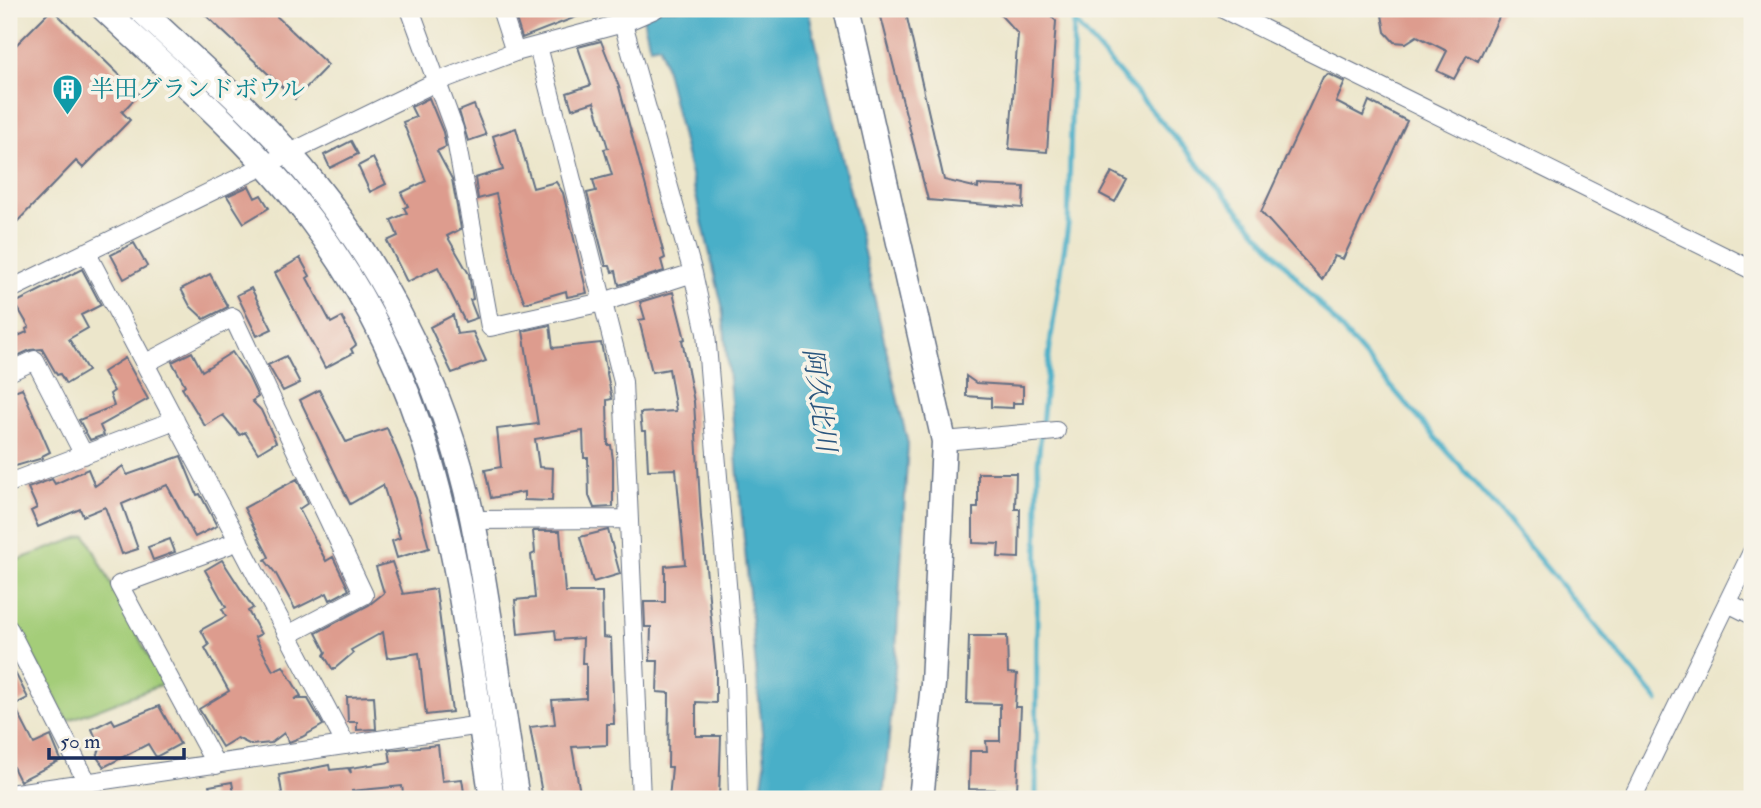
<svg xmlns="http://www.w3.org/2000/svg" width="1761" height="808" font-family="'IM FELL Double Pica','Noto Serif JP',serif">
<style>
.green{fill:#a4cd79;stroke:#607e6c;stroke-width:2}
.water{fill:#49afc8;stroke:#326f93;stroke-width:2}
.lines{fill:none;stroke-linecap:round;stroke-linejoin:round}
.stream{stroke:#49afc8;stroke-width:5}
.building{fill:#dd9c8e}
.street-casing{stroke:#646f84;stroke-width:20}
.secondary-casing{stroke:#646f84;stroke-width:27}
.street{stroke:#fff;stroke-width:18}
.secondary{stroke:#fff;stroke-width:24}
.labels{text-anchor:middle;dominant-baseline:central;stroke-width:7;stroke-linejoin:round;paint-order:stroke}
.culture-label{font-size:24px;fill:#0d838f;stroke:#f7f3e8;text-anchor:start}
.water-label{font-size:26px;font-style:italic;fill:#29557e;stroke:#f7f3e8}
</style>
<rect width="100%" height="100%" fill="#f7f3e8"/>
<filter id="ink" filterUnits="userSpaceOnUse"><feTurbulence type="fractalNoise" baseFrequency=".0143" numOctaves="2"/><feDisplacementMap in="SourceGraphic" scale="14" xChannelSelector="R" yChannelSelector="G"/><feConvolveMatrix kernelMatrix="1 2 1 2 8 2 1 2 1" color-interpolation-filters="sRGB"/></filter>
<filter id="wash" filterUnits="userSpaceOnUse"><feTurbulence type="fractalNoise" baseFrequency=".00686" numOctaves="4" result="noise"/><feDisplacementMap in="SourceGraphic" scale="28" xChannelSelector="R" yChannelSelector="G"/><feGaussianBlur stdDeviation="1.57" result="paint"/><feColorMatrix in="noise" values="0 0 0 0 0 0 0 0 0 0 0 0 0 0 0 0 0 1.4 0 .05"/><feComposite in="paint" operator="in"/></filter>
<g filter="url(#wash)">
<rect width="100%" height="100%" fill="#ece6cb"/>
<path class="green" d="M86 535 163 684 67 721 9 611V563Z"/>
<path class="water" d="M641 9H808L908 444 894 685 883 799H760L765 764 722 305 660 45 650 47Z"/>
<g class="lines">
<path class="stream" d="M1074 21 1500 512 1658 701
M1036 799 1038 462 1051 337 1068 225 1074 21 1064 9"/>
</g>
<g id="blocks">
<path class="building" d="M52 9 139 94 122 112 130 120 83 168 76 161 9 230V52Z
M199 9H269L328 65 295 99Z
M513 9H594V10L522 38Z
M879 9H905L944 180 978 188V185L1024 187 1023 208 928 200Z
M995 9H1045L1056 21 1047 152 1009 149 1018 34Z
M1381 9H1503L1478 61 1467 55 1454 79 1437 71 1447 51 1417 36 1406 43 1394 42 1385 32Z
M601 41 619 87 665 258 661 260 664 271 619 285 616 271 612 272 610 266H606L587 193 596 191 593 180 612 175 604 149 608 148 594 102 572 109 567 93 591 85 578 47Z
M1328 74 1345 82 1336 102 1363 116 1369 101 1407 121 1343 259 1334 256 1322 280 1261 212 1323 77Z
M429 98 443 132 446 147 437 151 452 179 461 229 447 236 469 274 473 299 470 300 477 318 465 322 438 267 407 282 387 241 398 236 391 220 407 213 404 208 408 206 401 193 426 181 403 122 416 117 411 107Z
M474 105 486 135 468 141 459 111Z
M516 128 533 188 556 182 563 193 587 293 567 297 566 291 525 303 514 275 496 194 478 199 475 178 503 170 493 136Z
M351 141 358 154 330 168 324 155Z
M373 158 386 184 370 192 358 166Z
M1112 172 1127 180 1115 202 1100 194Z
M249 186 255 198 261 195 269 208 244 223 227 196Z
M134 243 147 266 124 279 111 255Z
M300 258 310 276 307 278 331 323 342 317 356 345 351 349 353 353 325 368 275 273Z
M82 269 101 305 81 315 88 328 69 339 88 371 66 384 60 374 57 375 42 349 30 350 9 360V340L27 332 26 329 29 327 15 303Z
M210 274 228 307 204 319 190 306 181 289Z
M251 288 272 329 257 336 237 295Z
M673 292 685 339 682 340 694 402 701 517 716 668V703L696 702V736H721L719 799H669L672 767H668L669 693 657 692 658 661H650L651 627H645L644 602H665V566L685 564 676 469 648 470 646 431H642L640 413 676 411 669 369 652 372 639 320 645 319 640 302Z
M453 315 457 334 473 332 486 361 452 373 430 327Z
M550 325 553 348 601 343 612 399 607 400 608 445H611L613 460V507L594 508 589 496 588 458H584L583 431 535 439 539 467 553 468 552 501 524 500V492L491 498 485 470 501 467 497 429 538 424 523 331Z
M192 352 202 371 232 352 248 376 258 397 252 401 261 410 276 442 258 453 245 432 240 435 223 415 205 426 182 388 185 385 172 362Z
M286 356 300 383 283 391 268 365Z
M125 358 148 399 100 426 104 435 90 440 79 420 114 406 110 394 114 391 103 372Z
M966 376 976 383 1023 386V403H1013V408L991 407V398L966 396Z
M22 388 50 452 42 456 43 458 9 468V393Z
M319 390 346 442 387 428 416 498 429 548 397 558 392 541 400 538 383 485 350 504 300 400Z
M181 456 197 495 200 494 217 526 195 537 167 485 122 504 138 549 122 554 105 507 83 516 80 509 38 527 31 511 37 508 28 488 52 479 55 484 88 469 95 486 123 466 127 475Z
M978 473H1016L1015 509H1020L1019 558 998 557 999 544 973 543V508H978Z
M297 479 308 503 299 509 326 561 333 557 349 590 330 600 327 593 295 609 276 574 265 560 269 557 244 508Z
M608 530 620 574 593 582 580 537Z
M533 531H560L565 592H602L603 637 611 638 614 724H607V745L572 747 581 799H543L530 727 555 724 552 700 586 698V663H582L583 638 556 640 555 630 518 634 515 600 535 598 531 555 535 553Z
M170 539 175 552 153 560 148 547Z
M222 560 253 608 248 611 261 634 255 637 273 671 283 666 301 696 294 699H308L323 725 302 737 289 742 284 733 271 743 251 745 237 738 222 747 199 709 229 691 205 648 209 645 201 630 226 616 222 609 226 607 205 570Z
M392 562 403 594 436 589 452 712 426 715 419 653 387 658 383 632 351 650 353 653 333 670 324 655 326 652 316 633 369 605 384 593 376 567Z
M969 636H1007L1008 673 1017 674 1015 707H1021L1017 790 969 789 970 751H987L986 741H1000V704L967 703Z
M9 661 28 698 14 705 34 744 51 736 61 760 20 781 9 759Z
M374 696 376 729 357 730V722H348L347 697Z
M159 706 180 744 156 757 148 744 104 767 97 757 100 748 92 729 112 719 115 724Z
M438 745 442 781 462 779 465 799H404L402 786 352 791 353 796 333 799H283L279 775 329 765 330 770 348 768 351 773 350 768 391 762 389 750Z
M232 782 235 799H211L209 786Z"/>
</g>
</g>
<g filter="url(#ink)">
<use href="#blocks" fill-opacity="0" stroke="#646f84" stroke-width="2"/>
<g class="lines">
<defs>
<path id="street" d="M410 9 454 129 490 327 603 302 693 273
M501 9 515 52
M619 9 693 273 706 333 735 680 738 799
M1223 9 1752 270
M538 46 623 382 641 799
M86 252 346 745
M9 290 436 82 515 52 623 23 655 9
M146 363 233 317 364 595 288 635
M9 372 35 360 84 455
M944 441 1056 431
M9 483 175 420
M473 520 627 519
M1728 603 1752 615
M9 629 87 782
M216 765 119 585 239 541
M9 794 481 725
M1632 799 1752 552"/>
<path id="secondary" d="M104 9C175 76 252 141 311 220 448 403 458 583 492 799
M140 9C184 51 232 92 274 137 372 241 446 381 473 522 491 614 502 707 517 799
M846 9 944 441 933 684 921 799"/>
</defs>
<use href="#street" class="street-casing"/>
<use href="#secondary" class="secondary-casing"/>
<use href="#street" class="street"/>
<use href="#secondary" class="secondary"/>
</g>
</g>
<defs>
<symbol id="building-pin" viewBox="-11 -11 22 30"><path d="M0 17L-7.5 6A9.5 9.5 0 1 1 7.5 6Z" fill="#0f9aa8" stroke="#f7f3e8"/><path d="M-4-6H4V6H1V3H-1V6H-4ZM-2.5-4.3h1.7v1.8h-1.7ZM.8-4.3h1.7v1.8H.8ZM-2.5-1h1.7V.8h-1.7ZM.8-1h1.7V.8H.8Z" fill="#fff"/></symbol>
</defs>
<g fill-rule="evenodd">
<use href="#building-pin" x="50" y="72" width="35" height="47"/>
</g>
<g class="labels">
<g class="culture-label">
<text x="90" y="89">半田グランドボウル</text>
</g>
<g class="water-label">
<text transform="translate(819 400) rotate(82)">阿久比川</text>
</g>
</g>
<rect width="1761" height="808" fill="none" stroke="#f7f3e8" stroke-width="35"/>
<path d="M49 748v10h135v-10" fill="none" stroke="#1b2f5e" stroke-width="3.5"/>
<text x="60" y="748" font-size="21" fill="#1b2f5e" stroke="#f7f3e8" stroke-width="5" paint-order="stroke">50 m</text>
</svg>
